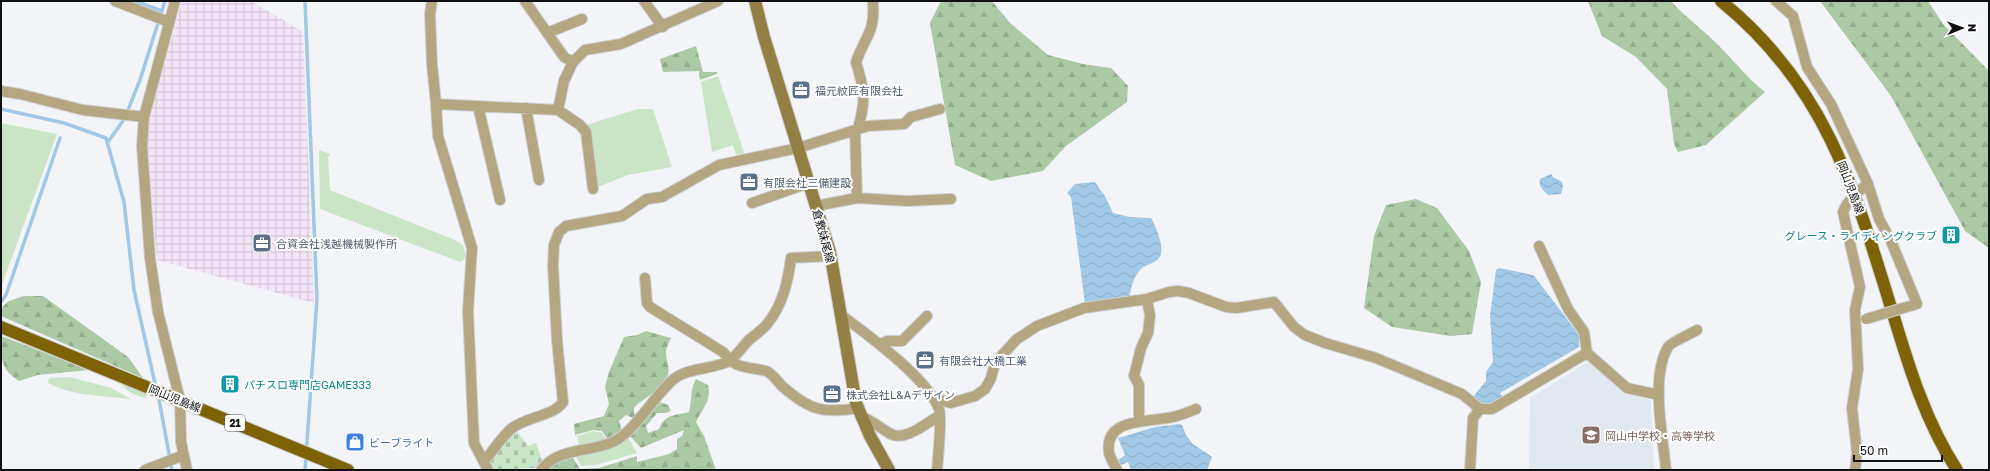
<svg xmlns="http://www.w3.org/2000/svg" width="1990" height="471" font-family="'Golos Text','Noto Sans JP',sans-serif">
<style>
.built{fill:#e1e8f0}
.industrial{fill:url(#industrial-grid)}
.grass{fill:#cae5c5}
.forest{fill:url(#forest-firs)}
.cemetery{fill:url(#cemetery-stones)}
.water{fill:url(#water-waves)}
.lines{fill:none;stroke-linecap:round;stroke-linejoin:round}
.stream{stroke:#a1c8e7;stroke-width:3.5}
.minor-casing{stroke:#ced0d2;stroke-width:12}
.secondary-casing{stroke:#ced0d2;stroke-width:14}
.primary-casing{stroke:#ced0d2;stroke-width:14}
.minor{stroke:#b3a680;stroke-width:10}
.secondary{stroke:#937f44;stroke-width:12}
.primary{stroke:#7d6306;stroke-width:12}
.minor-bridge-casing{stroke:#ced0d2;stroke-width:12;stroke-linecap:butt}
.minor-bridge{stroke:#b3a680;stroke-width:10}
.labels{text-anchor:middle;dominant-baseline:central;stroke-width:4;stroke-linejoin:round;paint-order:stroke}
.shield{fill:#fff;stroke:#575858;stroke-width:1}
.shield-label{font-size:10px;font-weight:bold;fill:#0f1011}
.service-label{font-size:11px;fill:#4e5e75;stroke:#fff;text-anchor:start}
.street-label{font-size:11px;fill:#0f1011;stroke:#fff}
.culture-label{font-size:11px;fill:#0d838f;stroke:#fff;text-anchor:end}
.education-label{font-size:11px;fill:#785e54;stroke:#fff;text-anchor:start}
.shop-label{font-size:11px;fill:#366cbe;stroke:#fff;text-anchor:start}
</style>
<defs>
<pattern id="industrial-grid" width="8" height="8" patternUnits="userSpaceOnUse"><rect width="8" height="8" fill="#f3e4f7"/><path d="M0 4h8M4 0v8" fill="none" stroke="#cfc3d3"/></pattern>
<pattern id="forest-firs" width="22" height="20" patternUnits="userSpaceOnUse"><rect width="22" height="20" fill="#abc9a4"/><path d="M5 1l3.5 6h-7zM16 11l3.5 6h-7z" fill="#92ac8c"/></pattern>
<pattern id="cemetery-stones" width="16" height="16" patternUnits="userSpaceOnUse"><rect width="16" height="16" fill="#cae5c5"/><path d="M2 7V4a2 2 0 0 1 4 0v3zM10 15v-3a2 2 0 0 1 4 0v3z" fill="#acc3a8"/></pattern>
<pattern id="water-waves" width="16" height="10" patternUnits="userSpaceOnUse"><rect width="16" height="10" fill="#a1c8e7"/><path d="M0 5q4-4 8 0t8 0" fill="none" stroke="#89abc5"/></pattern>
</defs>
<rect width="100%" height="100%" fill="#f2f4f7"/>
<path class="built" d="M1588 362 1623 392 1651 400 1654 470H1529L1530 398Z"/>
<path class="industrial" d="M182 1H251L303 32 314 303 157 260 147 139 149 120Z"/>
<path class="grass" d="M718 76 745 155 737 158 733 145 712 152 701 82Z
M638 109H653L672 167 628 175 595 188 586 125Z
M1 123 57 134 1 287Z
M319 150 330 154 328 157 330 190 455 240 463 245 466 258 460 262 320 209Z
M70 377 111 388 131 399C105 396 71 396 48 383L49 378Z
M121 384 147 394 146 398C136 396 127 392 121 384Z
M593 431 602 433 607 442 579 446 577 436Z
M628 437 637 453 596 465 581 466 575 455Z"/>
<path class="forest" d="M941 1H992L1010 23 1048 55 1083 64 1111 68 1128 86 1127 102 1066 146 1043 171 991 181 955 165 930 23Z
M1588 1H1671C1686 18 1705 31 1721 48 1736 63 1748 79 1765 92L1706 145 1678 152 1674 144 1667 89 1636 57 1602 36Z
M1820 1H1928L1943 24 1989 71V248L1965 231 1891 96Z
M696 46 703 72H717V74L700 80 699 71 663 72 660 59Z
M1416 199 1437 208 1469 251 1481 282 1472 334 1451 336 1392 327 1364 308 1374 236 1386 205Z
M24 296H43L128 357 143 378 1 316C1 301 12 300 24 296Z
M646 331 671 338C669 342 666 348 666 353 666 360 670 366 668 375 662 391 644 397 634 408V413L643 419 657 401 668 405 671 411 666 413H657L646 426 648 433 659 429C666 413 674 416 689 412 692 401 690 389 696 379L708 385C712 401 702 409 696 422L704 436 716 470H546C553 462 564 458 573 458L580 469 599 468 637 456V462L669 454 677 449V439L682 436 684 430 641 448 630 436 636 429 633 418 626 415 619 421 622 431 608 440 602 431 593 430 575 435 574 424 604 416 609 404 605 387 609 372 624 337 637 335Z
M1 336 89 370 38 375 19 381C0 368 1 359 1 336Z"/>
<path class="cemetery" d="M517 432 529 446 536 443 543 463 535 468 495 470 490 463 502 445Z"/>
<path class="water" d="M1551 174 1553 177 1562 182 1563 186 1561 194 1548 195C1543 190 1538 186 1540 179Z
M1095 182 1105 196 1113 213 1130 217 1151 218C1156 227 1167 251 1158 259 1154 264 1146 264 1142 268 1133 276 1131 288 1129 299L1085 304 1071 197 1067 193 1075 184Z
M1499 268 1533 275 1535 277 1579 335V347L1500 393 1502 396 1491 405 1481 406 1473 397 1486 381V372L1493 362 1490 316 1496 270Z
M1180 424 1182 425 1186 435 1193 444 1212 457 1207 470H1131L1128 462 1119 466 1117 461 1125 455 1118 438 1155 427Z"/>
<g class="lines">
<path class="stream" d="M135 1 162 11
M305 1 317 299 305 470
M1 109 64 123 106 138 124 202 134 290 156 388
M108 142 125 118 128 110 140 80 165 1
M1 302 6 295 60 138
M158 394 172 470"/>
<defs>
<path id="minor" d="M115 1 169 22
M175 1 144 117 142 146 150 258 158 312 180 400 181 442 187 470
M432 1 430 14 432 64 436 104 438 136 472 248 468 311 474 443 488 470
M525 1 564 57 573 62
M644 1 663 27
M1776 1 1793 16 1807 67 1831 104 1868 184
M547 33 582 19
M1 91 20 94 83 110 144 117
M436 104 558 110 564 81 573 62 585 50 621 44 718 1
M478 106 500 200
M526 108 539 180
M558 110 580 125 586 132 593 189
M858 129C866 99 865 92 856 62 866 34 875 34 873 1
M855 130 857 198
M752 203 809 183
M816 206 857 198 907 201 951 199
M1539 246 1568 309 1584 332 1587 353
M645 278 647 303 650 307 723 352C736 370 747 366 766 371 772 373 778 382 782 386 809 410 823 414 859 408
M841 315C867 334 928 379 939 409 942 417 938 459 937 470
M880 344 887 341H902L927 316
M933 398 951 403 975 396 985 389 991 378 995 363 1017 339 1037 326 1084 308 1147 299 1169 292 1178 291 1189 293 1226 307 1236 308 1274 302 1294 327 1305 335 1325 343 1376 358 1462 394 1480 409
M862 417C873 421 879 427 889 433 904 443 926 423 939 416
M1139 422V385L1134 376 1141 348 1148 333 1150 316 1147 299
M484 461C493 451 501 438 511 429 525 417 554 416 563 402L557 340 553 266 554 245 559 232 566 226 622 216 647 199 662 197 719 165 798 148 868 126 904 124 911 117 940 109
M145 470 184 455
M541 470C559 447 588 453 613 442 635 432 654 395 674 379 689 367 712 370 729 361 736 357 742 347 748 341 754 335 763 330 768 323 783 304 788 281 791 258L830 256
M1117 470C1115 465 1110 458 1109 453 1104 419 1144 422 1167 418 1177 417 1186 413 1196 409
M1470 470 1473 418 1480 409H1492L1587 353 1627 388 1659 395
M1666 470C1663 436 1650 378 1668 347 1671 342 1691 334 1697 330
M1855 470 1857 453 1852 408 1858 369 1855 310 1860 287 1843 212C1847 201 1859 190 1868 184L1879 219 1891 241 1917 304 1910 306"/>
<path id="secondary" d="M755 1 764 37 830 252 856 403 870 436 889 470"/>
<path id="primary" d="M1721 1C1826 86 1855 190 1893 314 1909 367 1926 423 1957 470
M1 327 348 470"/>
</defs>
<use href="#minor" class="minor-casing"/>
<use href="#secondary" class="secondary-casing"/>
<use href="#primary" class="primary-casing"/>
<use href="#minor" class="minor"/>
<use href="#secondary" class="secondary"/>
<use href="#primary" class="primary"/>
<defs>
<path id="minor-bridge" d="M1866 319 1910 306"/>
</defs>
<use href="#minor-bridge" class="minor-bridge-casing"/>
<use href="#minor-bridge" class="minor-bridge"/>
</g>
<defs>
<symbol id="office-square" viewBox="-11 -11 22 22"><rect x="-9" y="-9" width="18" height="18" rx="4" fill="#5c6f8a" stroke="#fff"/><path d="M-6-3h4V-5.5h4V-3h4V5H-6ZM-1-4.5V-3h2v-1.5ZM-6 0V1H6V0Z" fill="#fff"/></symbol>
<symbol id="building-square" viewBox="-11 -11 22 22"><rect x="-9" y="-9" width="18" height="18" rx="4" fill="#0f9aa8" stroke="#fff"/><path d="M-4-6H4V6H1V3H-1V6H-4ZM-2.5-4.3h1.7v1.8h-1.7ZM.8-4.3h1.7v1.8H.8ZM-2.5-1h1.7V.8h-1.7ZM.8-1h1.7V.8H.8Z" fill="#fff"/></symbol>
<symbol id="school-square" viewBox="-11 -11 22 22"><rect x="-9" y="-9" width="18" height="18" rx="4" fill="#8d6e63" stroke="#fff"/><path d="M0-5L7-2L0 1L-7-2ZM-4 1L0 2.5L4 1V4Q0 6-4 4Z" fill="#fff"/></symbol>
<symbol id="shop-square" viewBox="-11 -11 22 22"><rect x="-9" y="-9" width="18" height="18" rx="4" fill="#3f7fe0" stroke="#fff"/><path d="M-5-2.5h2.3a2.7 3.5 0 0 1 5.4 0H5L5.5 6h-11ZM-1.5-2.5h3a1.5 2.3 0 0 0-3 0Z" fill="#fff"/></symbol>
</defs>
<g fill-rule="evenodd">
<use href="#office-square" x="790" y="79" width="22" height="22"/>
<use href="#office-square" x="738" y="171" width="22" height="22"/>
<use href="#building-square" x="1940" y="224" width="22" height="22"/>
<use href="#office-square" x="251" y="232" width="22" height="22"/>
<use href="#office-square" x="914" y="349" width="22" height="22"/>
<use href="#building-square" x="219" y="373" width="22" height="22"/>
<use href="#office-square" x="821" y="383" width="22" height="22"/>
<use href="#school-square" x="1580" y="424" width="22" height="22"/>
<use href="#shop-square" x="344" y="431" width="22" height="22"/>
</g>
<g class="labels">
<rect class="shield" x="225" y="415" width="20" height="16" rx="3"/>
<g class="shield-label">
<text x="235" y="423">21</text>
</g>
<g class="service-label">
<text x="815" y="90">福元紋匠有限会社</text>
<text x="763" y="182">有限会社三備建設</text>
<text x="276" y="243">合資会社浅越機械製作所</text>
<text x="939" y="360">有限会社大橋工業</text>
<text x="846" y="394">株式会社L&amp;Aデザイン</text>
</g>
<g class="street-label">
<text transform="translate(1851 187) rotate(69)">岡山児島線</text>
<text transform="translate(824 236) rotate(75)">倉敷妹尾線</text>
<text transform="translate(175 398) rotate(22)">岡山児島線</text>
</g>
<g class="culture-label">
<text x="1937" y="235">グレース・ライディングクラブ</text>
<text x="244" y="384" text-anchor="start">パチスロ専門店GAME333</text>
</g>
<g class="education-label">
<text x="1605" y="435">岡山中学校・高等学校</text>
</g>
<g class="shop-label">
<text x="369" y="442">ビーブライト</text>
</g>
</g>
<rect width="1990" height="471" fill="none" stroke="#0f1011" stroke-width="4"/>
<g transform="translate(1962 28) rotate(89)" stroke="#ffffff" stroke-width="3" paint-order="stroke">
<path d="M0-3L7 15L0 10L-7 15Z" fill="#0f1011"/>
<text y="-6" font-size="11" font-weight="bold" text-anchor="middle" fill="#0f1011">N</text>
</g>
<path d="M1854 455v6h88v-6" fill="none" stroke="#0f1011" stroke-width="2"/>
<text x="1860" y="455" font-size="12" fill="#0f1011" stroke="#ffffff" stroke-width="3" paint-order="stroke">50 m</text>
</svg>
